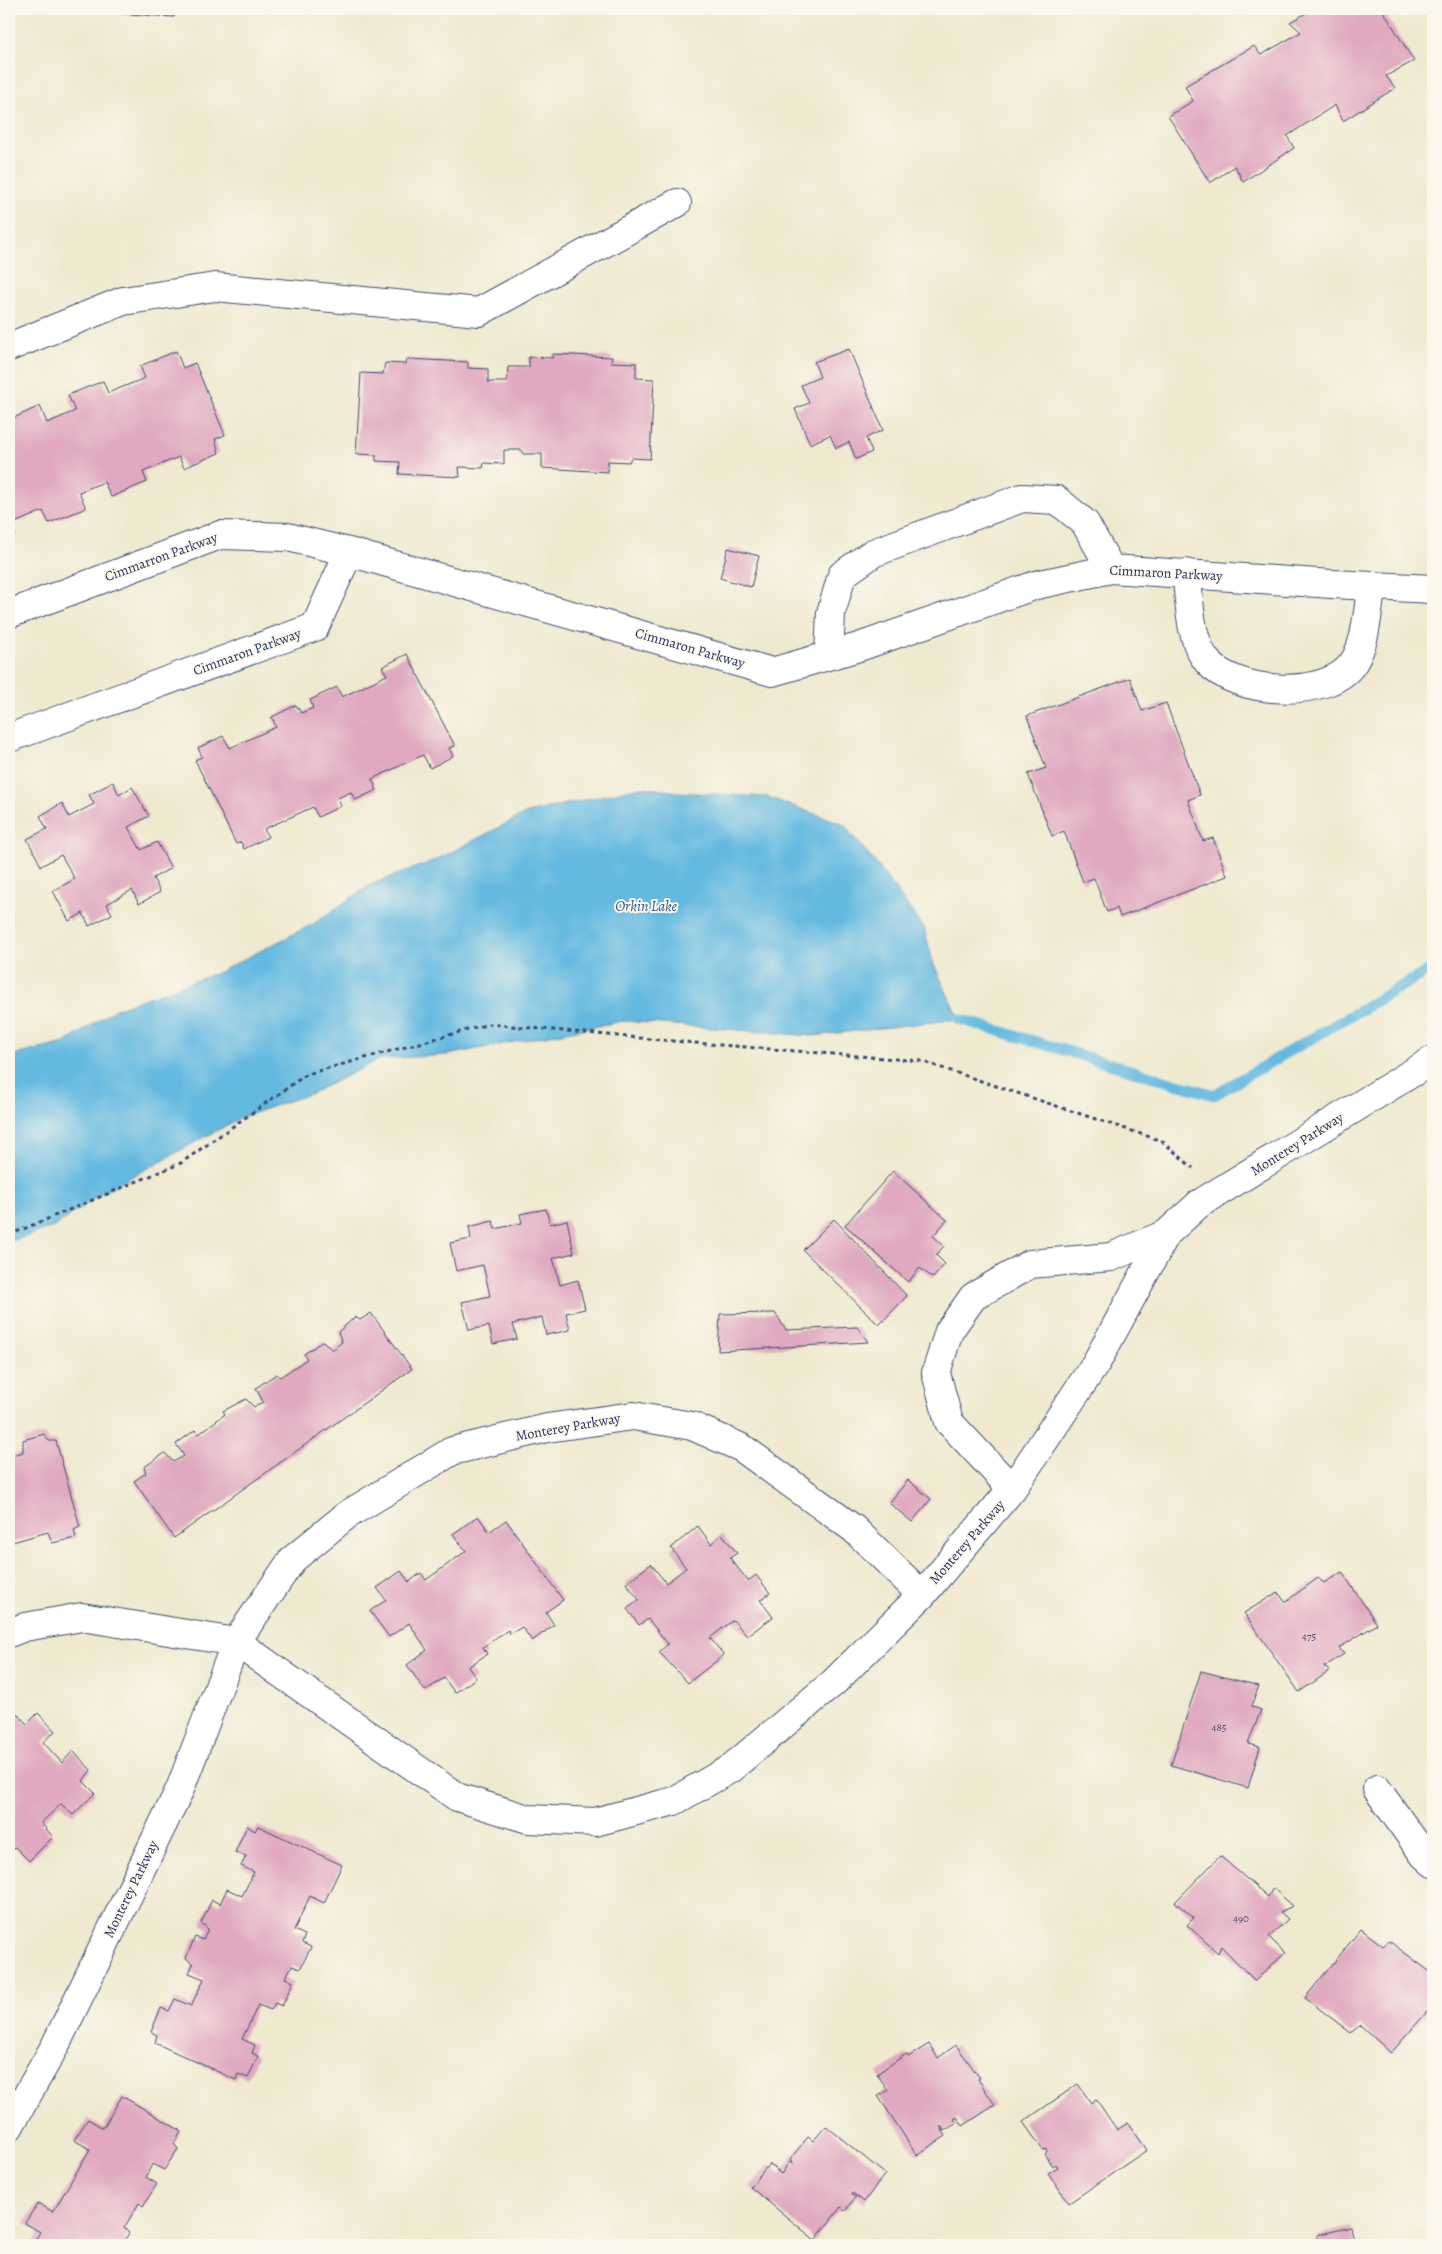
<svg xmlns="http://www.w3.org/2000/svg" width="1442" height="2254" font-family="Alegreya,serif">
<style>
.water{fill:#63b9e0;stroke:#3f749f}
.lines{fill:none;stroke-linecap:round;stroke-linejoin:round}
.stream{stroke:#63b9e0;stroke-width:11}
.building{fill:#e0a9c0}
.minor-casing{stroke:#3b4b6f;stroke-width:30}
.path{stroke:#3b4b6f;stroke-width:3;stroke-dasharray:4 4;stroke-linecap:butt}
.minor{stroke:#fff;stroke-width:28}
.labels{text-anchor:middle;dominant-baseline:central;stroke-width:4;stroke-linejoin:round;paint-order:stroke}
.number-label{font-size:11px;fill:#4c4e76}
.street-label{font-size:14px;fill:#1b2f5e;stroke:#fbf7ec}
.water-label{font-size:15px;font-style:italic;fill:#315885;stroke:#fbf7ec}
</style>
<rect width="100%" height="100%" fill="#fbf7ec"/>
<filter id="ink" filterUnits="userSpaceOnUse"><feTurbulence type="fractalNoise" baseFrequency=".02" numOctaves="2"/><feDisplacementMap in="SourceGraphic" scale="10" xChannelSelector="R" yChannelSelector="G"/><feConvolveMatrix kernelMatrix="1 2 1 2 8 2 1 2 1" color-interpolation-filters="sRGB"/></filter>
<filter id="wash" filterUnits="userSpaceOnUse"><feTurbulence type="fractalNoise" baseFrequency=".0096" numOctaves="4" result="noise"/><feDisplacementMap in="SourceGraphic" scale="20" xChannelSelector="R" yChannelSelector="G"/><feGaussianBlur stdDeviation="1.12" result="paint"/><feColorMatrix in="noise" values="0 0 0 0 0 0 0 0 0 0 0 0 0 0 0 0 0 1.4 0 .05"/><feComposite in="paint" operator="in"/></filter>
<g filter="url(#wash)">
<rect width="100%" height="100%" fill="#efe9cf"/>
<path class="water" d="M641 787 678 792 768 797 843 824 877 865 924 928 934 965 959 1019 813 1036 623 1021 447 1055 380 1059 312 1093 242 1117 100 1194 54 1227 9 1242V1058L14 1055 65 1043 115 1009 217 973 313 924 370 885 436 860 527 813Z"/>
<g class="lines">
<path class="stream" d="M959 1019 1214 1095 1433 968"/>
</g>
<g id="blocks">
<path class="building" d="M116 9H199V12L176 11 174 17 115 13Z
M1314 9H1382L1414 61 1386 76 1395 88 1343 121 1335 105 1287 136 1294 148 1243 182 1235 166 1210 183 1168 116 1193 101 1185 86 1254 46 1261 55 1301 32 1290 22Z
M849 349 883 430 866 438 872 452 856 459 849 442 836 448 830 435 810 444 795 409 809 403 801 385 820 377 814 362Z
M176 351 183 368 195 363 225 435 215 439 219 453 184 468 179 457 143 472 147 482 111 497 104 482 79 492 86 508 49 523 43 511 10 525 15 536 9 539V434L11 433 9 420 40 406 47 423 75 411 68 395 103 381 108 393 145 378 140 366Z
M553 354 612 357 611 362 636 363V378L654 379 650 459 631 458 629 462 608 461V472L542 468V454H523L522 450H504V464L484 463 483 468 459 467 460 477 399 474 400 462 376 461V455L356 454 361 373 383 374 385 363 406 364 407 359 468 362V368L488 369V382H507L508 367H529V357L552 358Z
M728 548 759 556 751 587 720 578Z
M407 654 455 746 449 748 453 756 430 768 423 755 372 779 377 790 355 800 351 792 338 798 341 806 318 817 313 807 264 829 268 837 244 849 241 842 236 844 195 760 202 757 198 748 223 736 230 748 276 727 272 717 296 705 301 713 313 708 310 700 337 687 342 697 387 675 382 667Z
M1130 678 1142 711 1166 703 1200 795 1188 800 1203 841 1213 838 1227 876 1120 917 1117 908 1107 912 1094 878 1083 882 1064 831 1052 836 1028 774 1046 768 1027 716Z
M113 782 119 795 132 787 149 816 128 827 141 850 157 842 171 868 153 878 160 892 139 904 132 890 107 904 112 914 89 926 83 913 69 921 53 891 75 879 61 855 41 866 27 839 47 829 40 816 62 803 69 817 94 804 89 795Z
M893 1171 947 1220 933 1236 944 1246 936 1255 945 1264 933 1278 920 1268 908 1282 845 1225Z
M546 1209 550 1224 567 1220 574 1253 553 1258 560 1285 578 1280 585 1309 566 1313 570 1330 546 1335 542 1317 513 1324 517 1339 493 1344 489 1326 469 1330 462 1302 490 1296 483 1265 456 1271 450 1243 471 1239 469 1227 493 1221 495 1229 522 1223 520 1214Z
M834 1219 907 1296 879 1325 803 1250Z
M371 1313 412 1369 174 1538 134 1481 146 1473 144 1467 165 1453 173 1462 184 1456 176 1444 195 1430 199 1434 225 1414 223 1411 246 1399 254 1407 263 1402 256 1388 276 1374 280 1377 307 1359 304 1354 323 1341 332 1350 342 1342 338 1332 355 1317 360 1320Z
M775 1313 786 1330 857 1327 868 1342 718 1351 720 1314Z
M44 1434 49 1441H56L80 1527 74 1530 76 1538 52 1543 48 1532 9 1543V1456L23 1452V1440Z
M908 1480 931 1499 912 1522 889 1503Z
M478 1516 489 1532 506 1520 563 1600 546 1612 554 1625 532 1641 522 1627 510 1634 508 1630 483 1647 487 1654 468 1667 476 1678 455 1693 444 1678 425 1691 407 1665 427 1650 409 1623 389 1637 370 1611 386 1600 377 1588 401 1571 409 1582 421 1573 426 1580 466 1551 453 1534Z
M698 1526 711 1544 722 1534 737 1553 730 1558 748 1581 756 1575 770 1593 760 1600 773 1617 747 1636 733 1620 710 1638 724 1655 688 1683 659 1652 668 1644 648 1619 639 1625 627 1609 639 1600 626 1583 651 1564 666 1583 686 1568 671 1548Z
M1342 1572 1377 1624 1339 1648 1344 1654 1324 1667 1330 1671 1299 1692 1244 1613 1278 1592 1285 1602 1318 1578 1324 1583Z
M1201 1671 1259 1686 1251 1706 1261 1710 1248 1744 1260 1747 1248 1788 1171 1765Z
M13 1709 27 1724 38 1713 55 1731 43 1742 62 1763 73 1751 91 1770 83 1781 95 1793 73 1815 61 1804 41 1823 53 1837 29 1861 15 1847 9 1853V1713Z
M247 1826 255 1831 258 1826 342 1865 324 1903 310 1896 294 1930 305 1935 302 1943 311 1947 300 1969 292 1966 285 1978 293 1982 282 2006 275 2003 271 2010 258 2005 242 2039 255 2045 252 2053 258 2056 248 2078 238 2074 236 2080 155 2043 157 2035 151 2032 161 2008 169 2011 175 1999 191 2006 204 1979 189 1973 193 1964 186 1958 195 1937 203 1940 208 1929 201 1923 212 1900 220 1904 227 1889 242 1896 254 1872 241 1866 246 1856 235 1852Z
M1220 1856 1268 1897 1273 1888 1293 1906 1280 1912 1288 1919 1269 1937 1285 1953 1255 1981 1221 1946 1218 1953 1187 1925 1194 1918 1175 1902Z
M1361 1929 1383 1946 1389 1941 1433 1974V2005L1391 2053 1360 2025 1351 2033 1305 1998Z
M929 2044 938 2058 956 2045 980 2078 978 2079 995 2105 963 2126 957 2117 954 2119 957 2123 944 2131 942 2127H940L946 2136 917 2155 878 2096 888 2090 877 2074 906 2054 908 2057Z
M1078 2084 1091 2103 1096 2099 1117 2130 1128 2123 1147 2150 1069 2203 1048 2173 1058 2167 1056 2164 1053 2166 1045 2154 1047 2152 1046 2149 1043 2150 1023 2122Z
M122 2096 181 2131 174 2144 178 2149 164 2170 152 2164 146 2177 157 2184 143 2206 139 2203 124 2228 129 2233 122 2245H32L40 2232 25 2223 38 2203 53 2212 90 2149 74 2140 88 2119 103 2128Z
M826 2126 885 2174 864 2202 853 2193 852 2195 856 2197 845 2210 841 2207 815 2240 750 2187 769 2164 781 2174 790 2161 794 2165 790 2159 808 2137 813 2141Z
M1351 2227 1355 2245H1319L1317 2235Z"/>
</g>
</g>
<g filter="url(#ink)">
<use href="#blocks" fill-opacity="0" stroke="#3b4b6f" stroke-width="1"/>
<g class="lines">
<defs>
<path id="minor" d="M9 347 123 301 215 287 479 312 677 203
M1186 573C1190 600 1189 639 1207 661 1234 694 1327 701 1353 663 1367 642 1367 611 1372 586
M9 614 220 535 288 537 349 552
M829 655 831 613 842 575 873 553 1022 498 1057 500 1085 523 1111 569
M9 738 315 627 349 552 772 672 859 647 1036 585 1111 569 1332 584 1433 589
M1012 1489 949 1422 936 1373 949 1331 973 1297 1030 1264 1111 1257 1166 1234
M9 1633 25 1627 82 1617 236 1642 457 1797 528 1819 595 1822 674 1801 730 1769 833 1683 922 1595 1012 1489 1096 1363 1166 1234 1199 1204 1433 1060
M1377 1789 1424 1855 1433 1863
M9 2127 55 2046 180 1789 236 1642 292 1560 347 1515 452 1451 547 1428 633 1416 692 1426 742 1448 854 1529 922 1595"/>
</defs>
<use href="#minor" class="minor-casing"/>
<path class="path" d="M9 1235 181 1163 307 1074 489 1024 683 1042 921 1061 1162 1141 1193 1168"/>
<use href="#minor" class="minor"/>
</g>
</g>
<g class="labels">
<g class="number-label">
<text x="1309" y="1636">475</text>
<text x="1219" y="1727">485</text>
<text x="1241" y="1918">490</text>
</g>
<g class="street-label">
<text transform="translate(161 557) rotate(-20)">Cimmarron Parkway</text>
<text transform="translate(1166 573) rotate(3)">Cimmaron Parkway</text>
<text transform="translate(690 648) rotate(16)">Cimmaron Parkway</text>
<text transform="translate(247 652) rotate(-20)">Cimmaron Parkway</text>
<text transform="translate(1297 1144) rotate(-32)">Monterey Parkway</text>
<text transform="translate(568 1427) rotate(-10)">Monterey Parkway</text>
<text transform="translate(967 1542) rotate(-49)">Monterey Parkway</text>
<text transform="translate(131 1889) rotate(-64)">Monterey Parkway</text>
</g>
<g class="water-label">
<text x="646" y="906">Orkin Lake</text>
</g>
</g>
<rect width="1442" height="2254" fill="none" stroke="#fbf7ec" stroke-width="30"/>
</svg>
